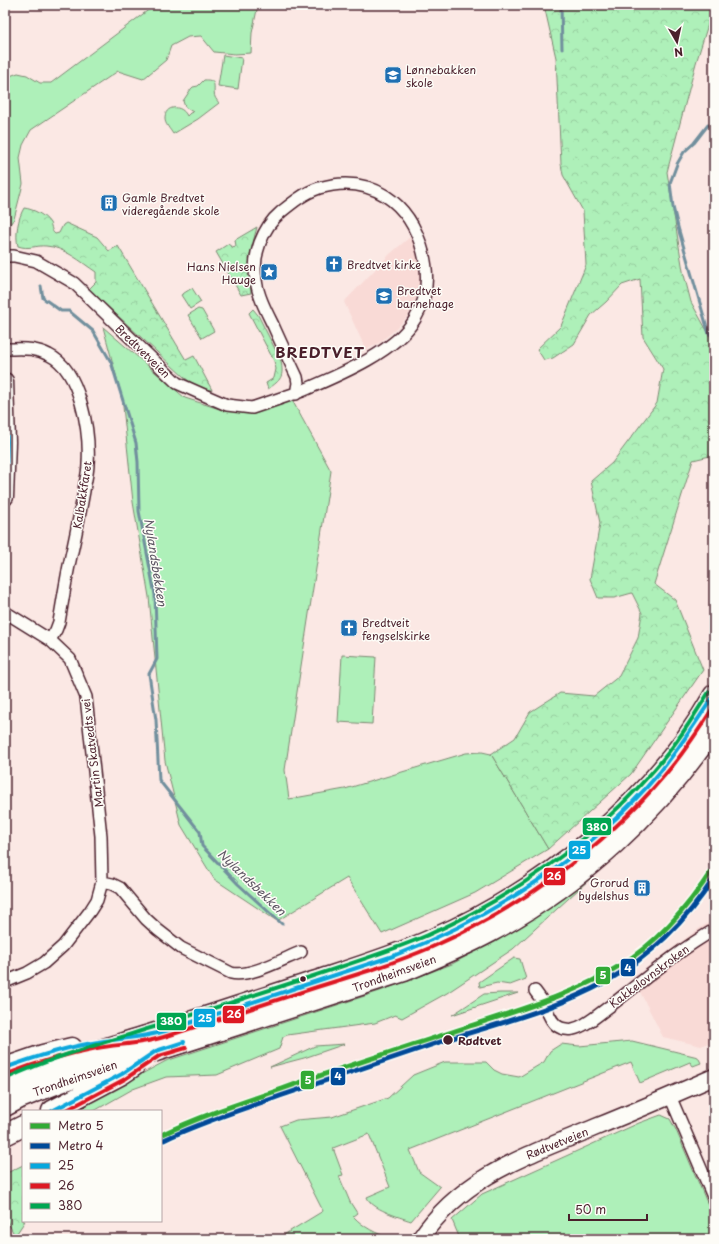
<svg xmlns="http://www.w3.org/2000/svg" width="719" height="1244" font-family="'Playpen Sans',sans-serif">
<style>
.built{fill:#f9dad6}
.green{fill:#aef0b9;stroke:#7c8872}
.forest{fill:url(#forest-crowns);stroke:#7c8872}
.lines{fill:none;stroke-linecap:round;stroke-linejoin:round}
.stream{stroke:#718f9d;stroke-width:3}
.street-casing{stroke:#4a1f2b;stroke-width:14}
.secondary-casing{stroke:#4a1f2b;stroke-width:19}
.highway-casing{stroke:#4a1f2b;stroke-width:23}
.street{stroke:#fdfcf7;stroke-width:11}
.secondary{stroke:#fdfcf7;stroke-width:16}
.highway{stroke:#fdfcf7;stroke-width:20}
.bus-1-casing{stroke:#fdfcf7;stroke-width:7}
.bus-2-casing{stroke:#fdfcf7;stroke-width:7}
.bus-3-casing{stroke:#fdfcf7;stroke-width:7}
.bus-1{stroke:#07a7dd;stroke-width:4}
.bus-2{stroke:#dd1923;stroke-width:4}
.bus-3{stroke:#00a651;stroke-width:4}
.metro-1-casing{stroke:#fdfcf7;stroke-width:8}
.metro-2-casing{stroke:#fdfcf7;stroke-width:8}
.metro-1{stroke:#32aa35;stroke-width:5}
.metro-2{stroke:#004a98;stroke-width:5}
.bus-dot{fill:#4a1f2b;stroke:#fdfcf7;stroke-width:1.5}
.labels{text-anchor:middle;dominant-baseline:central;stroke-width:3;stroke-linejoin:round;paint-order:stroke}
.poi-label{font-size:11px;fill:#4a1f2b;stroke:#fdfcf7;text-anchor:start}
.street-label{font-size:11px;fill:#4a1f2b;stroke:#fdfcf7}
.stop-label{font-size:11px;font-weight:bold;fill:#4a1f2b;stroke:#fdfcf7;text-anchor:start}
.water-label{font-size:12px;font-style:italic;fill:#5e5764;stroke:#fdfcf7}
.district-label{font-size:15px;font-weight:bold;letter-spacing:1px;fill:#4a1f2b;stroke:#fdfcf7}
.line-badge{stroke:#fdfcf7;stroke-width:1.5}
.badge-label{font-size:11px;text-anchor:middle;font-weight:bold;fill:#fff}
</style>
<defs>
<pattern id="forest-crowns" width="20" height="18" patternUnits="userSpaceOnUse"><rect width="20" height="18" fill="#aef0b9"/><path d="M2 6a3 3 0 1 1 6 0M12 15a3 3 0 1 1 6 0" fill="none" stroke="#97cd9f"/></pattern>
</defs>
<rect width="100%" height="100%" fill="#fbe8e4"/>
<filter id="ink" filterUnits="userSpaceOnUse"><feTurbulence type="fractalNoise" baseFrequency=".025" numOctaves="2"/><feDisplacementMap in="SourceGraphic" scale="8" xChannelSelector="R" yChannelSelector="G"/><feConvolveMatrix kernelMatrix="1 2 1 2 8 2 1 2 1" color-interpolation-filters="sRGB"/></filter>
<g filter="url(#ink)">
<path class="built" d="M410 237 417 247 421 261 422 274 415 303 408 316 396 329 379 343 366 350 344 302 390 254Z
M714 919V1058L708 1043 701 1046 663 1037 633 978 697 930Z"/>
<path class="green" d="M155 5H258L252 33 251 53 235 54 214 52 201 36 188 37 171 46 166 60 143 79 118 71 31 130 23 145 20 158 23 184 14 219 10 224V205L5 158V108L10 76 18 73 27 75 40 83H51Z
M223 55 242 58 238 89 218 86Z
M204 80C219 79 212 89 215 97 215 98 219 103 219 103L198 119 173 134C170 129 165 124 165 119 164 105 182 104 187 116L190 113 193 112 185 107 183 101 191 89 193 87 198 86Z
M192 288 201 302 190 309 181 295Z
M198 309 202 310 214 331 202 338 188 315Z
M103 327 185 398 226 411 251 412 292 400 331 471 285 770 289 799 345 789 466 753 482 752 491 754 548 849 475 893 382 934 347 878 277 921 214 879 181 825 165 761 149 597 133 502 122 397Z
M342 655 376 657 372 724 338 722Z
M591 878 513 949 447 993 402 1018 395 1015 375 1023 287 1035 283 1037 279 1049 217 1075 166 1077 133 1089 94 1111H72L166 1061 380 991 452 964 524 925Z
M514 958 520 959 526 979 510 985 497 983 480 987 479 982Z
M500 993H518L452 1015 484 994Z
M632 1041 698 1057 701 1063 693 1066 690 1062 640 1083 631 1062 410 1150 419 1172 440 1187 411 1221C399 1217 371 1209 367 1197L390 1187 369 1134 333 1148 343 1175 339 1176 350 1202 357 1213 353 1216C364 1228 376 1233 391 1239H277L323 1211 280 1126 296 1120 332 1117 388 1098 413 1075 445 1062H486L494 1070 502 1074 519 1077 544 1062 550 1051 561 1044 579 1046Z
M345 1044 304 1058 270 1067 315 1046Z
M661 1115 670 1119 676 1130 714 1219V1239H460L452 1220 482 1194 639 1123Z"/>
<path class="forest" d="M544 5H714L696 63 667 172 683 271 691 302 710 336 714 341V455L693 460 654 584 675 600 703 670 631 774 548 849 491 754 515 738 530 712 560 693 594 696 619 676 638 638 642 613 632 593 614 598H598L590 579 600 523 591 481 612 463 657 403 663 369 643 337 640 279 622 285 606 302 591 315 574 344 553 358 544 360 537 349 561 326 586 265 583 211 563 175 561 164 556 58Z
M24 208C33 209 45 215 50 223 52 227 51 231 55 234L59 233 63 225 66 223 97 237 109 251 118 246 186 360 194 356 212 390C202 390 193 384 185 378L89 289 96 282V272C81 262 64 247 46 246 36 245 29 250 18 246 15 235 18 218 24 208Z
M257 227C250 253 247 266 251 293L241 295 216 252 228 244 232 247 236 246 235 240Z
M253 309 258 315 281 361C284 377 281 380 268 389L266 383 274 378 276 369 274 361 249 313Z
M23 1165V1221H25L15 1236 5 1217V1174Z"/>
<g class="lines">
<path class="stream" d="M561 5 562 49
M708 125 694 143 684 152 677 164 670 183 673 207 679 231 709 334
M41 286 43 298 61 311H69L93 331 111 362 136 443 138 462 139 511 155 595 157 659 149 674 156 720 159 780 200 832 202 846 238 884 282 924"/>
<defs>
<path id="street" d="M5 256H14L36 261 74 283 177 383 204 395 227 405 252 408 302 391C337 376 396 352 415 319 428 298 429 275 423 252 410 202 370 173 319 188 304 193 292 203 281 212 262 228 252 256 256 280 258 296 266 311 273 325 281 343 289 360 297 377L298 383 296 394
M5 349C22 349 34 347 49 355 81 370 90 433 88 464 88 473 85 482 84 491 80 513 76 535 71 556 66 578 63 600 59 622L56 630 50 640
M5 612 50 640 70 659 86 697 101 836 102 882 97 900 90 911 63 946 44 963 27 973 5 982
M102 882 112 884 120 888 146 919 158 930 181 948 231 973C249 978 283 959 301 952
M535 991C538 995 541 999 544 1004 548 1012 551 1024 561 1028 564 1029 571 1030 573 1029 585 1027 600 1013 610 1006 644 980 676 952 714 930
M670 1096 714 1199"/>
<path id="secondary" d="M5 381 7 442 5 497
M420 1239C463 1175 529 1155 596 1127 636 1111 675 1094 714 1077"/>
<path id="highway" d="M5 1068 43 1055 72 1048
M5 1086C54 1061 110 1048 162 1031 213 1015 263 998 313 982 353 969 393 957 431 940 545 890 652 804 714 695
M5 1106 20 1098 66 1080 404 971C433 959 462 947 490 932 579 884 658 812 714 728
M52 1111 122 1074 134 1066
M5 1135 23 1126"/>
</defs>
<use href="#street" class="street-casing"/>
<use href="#secondary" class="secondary-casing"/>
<use href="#highway" class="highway-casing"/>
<use href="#street" class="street"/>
<use href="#secondary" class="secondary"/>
<use href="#highway" class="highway"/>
<defs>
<path id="bus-1" d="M5 381 7 442 5 497
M5 1068C35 1057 66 1047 98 1042 120 1038 143 1038 165 1031L393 956C494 917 590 855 660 772 680 747 697 721 714 695
M52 1111 122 1074 156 1051 184 1042"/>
<path id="bus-2" d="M7 1074C36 1063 66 1054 97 1048 120 1044 144 1044 167 1036 217 1020 267 1003 317 987 356 975 395 963 432 947 520 908 602 849 664 776 683 754 699 730 714 706
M65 1111 125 1079 159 1056 186 1048"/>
<path id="bus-3" d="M5 1079C59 1054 117 1039 173 1021 218 1007 263 992 307 978 348 964 389 952 428 935 514 896 592 841 654 770 675 746 692 719 709 692"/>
</defs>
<use href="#bus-1" class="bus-1-casing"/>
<use href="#bus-2" class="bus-2-casing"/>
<use href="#bus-3" class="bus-3-casing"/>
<use href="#bus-1" class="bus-1"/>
<use href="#bus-2" class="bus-2"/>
<use href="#bus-3" class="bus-3"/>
<defs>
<path id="metro-1" d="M161 1135C200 1116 241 1103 282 1089 344 1067 407 1047 470 1026 521 1009 573 995 619 966 659 942 689 906 714 867"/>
<path id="metro-2" d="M164 1140C201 1122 241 1110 280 1096 333 1078 387 1060 440 1042 496 1024 555 1010 607 981 651 956 687 920 714 878"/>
</defs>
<use href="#metro-1" class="metro-1-casing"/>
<use href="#metro-2" class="metro-2-casing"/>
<use href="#metro-1" class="metro-1"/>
<use href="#metro-2" class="metro-2"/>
</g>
</g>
<defs>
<symbol id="school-square" viewBox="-11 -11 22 22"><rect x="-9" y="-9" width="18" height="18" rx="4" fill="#1f6fb2" stroke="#fdfcf7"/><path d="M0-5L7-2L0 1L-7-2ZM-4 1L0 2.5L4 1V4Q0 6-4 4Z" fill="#fff"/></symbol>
<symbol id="building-square" viewBox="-11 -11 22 22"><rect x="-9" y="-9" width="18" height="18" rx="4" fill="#1f6fb2" stroke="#fdfcf7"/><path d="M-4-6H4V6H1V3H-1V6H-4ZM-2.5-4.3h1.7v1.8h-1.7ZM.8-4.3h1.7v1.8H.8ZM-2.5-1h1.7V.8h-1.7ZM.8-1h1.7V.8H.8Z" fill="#fff"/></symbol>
<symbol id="church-square" viewBox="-11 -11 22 22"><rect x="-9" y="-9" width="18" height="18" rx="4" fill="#1f6fb2" stroke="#fdfcf7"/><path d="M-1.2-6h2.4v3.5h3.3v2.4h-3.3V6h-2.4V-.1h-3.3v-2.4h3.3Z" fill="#fff"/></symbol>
<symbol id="sight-square" viewBox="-11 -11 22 22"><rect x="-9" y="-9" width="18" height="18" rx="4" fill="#1f6fb2" stroke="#fdfcf7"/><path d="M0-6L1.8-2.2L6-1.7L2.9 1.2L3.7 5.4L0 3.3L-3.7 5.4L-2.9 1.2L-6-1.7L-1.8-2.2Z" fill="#fff"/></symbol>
</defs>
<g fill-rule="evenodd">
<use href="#school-square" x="383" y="65" width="20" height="20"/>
<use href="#building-square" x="99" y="193" width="20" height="20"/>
<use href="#church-square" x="324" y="254" width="20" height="20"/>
<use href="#sight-square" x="259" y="262" width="20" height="20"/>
<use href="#school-square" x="374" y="286" width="20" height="20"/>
<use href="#church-square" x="339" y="618" width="20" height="20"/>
<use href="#building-square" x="632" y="878" width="20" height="20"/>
</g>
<g class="bus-dot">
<circle cx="303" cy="979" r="3.5"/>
<circle cx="448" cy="1040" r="5.5"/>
</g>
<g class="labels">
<g class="poi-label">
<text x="406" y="69">Lønnebakken<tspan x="406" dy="13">skole</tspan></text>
<text x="122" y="197">Gamle Bredtvet<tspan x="122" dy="13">videregående skole</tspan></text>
<text x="347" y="264">Bredtvet kirke</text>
<text x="256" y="266" text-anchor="end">Hans Nielsen<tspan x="256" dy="13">Hauge</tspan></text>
<text x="397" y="290">Bredtvet<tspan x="397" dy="13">barnehage</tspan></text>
<text x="362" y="622">Bredtveit<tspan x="362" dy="13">fengselskirke</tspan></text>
<text x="629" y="882" text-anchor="end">Grorud<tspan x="629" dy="13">bydelshus</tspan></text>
</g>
<g class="street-label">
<text transform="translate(143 351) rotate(44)">Bredtvetveien</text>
<text transform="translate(82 495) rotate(-81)">Kalbakkfaret</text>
<text transform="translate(92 753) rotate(-97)">Martin Skatvedts vei</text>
<text transform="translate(394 973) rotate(-20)">Trondheimsveien</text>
<text transform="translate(649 976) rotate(-37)">Kakkelovnskroken</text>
<text transform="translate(75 1078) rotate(-19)">Trondheimsveien</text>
<text transform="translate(557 1143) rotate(-22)">Rødtvetveien</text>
</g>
<g class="stop-label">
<text x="458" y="1040">Rødtvet</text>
</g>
<g class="water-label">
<text transform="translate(156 562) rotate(81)">Nylandsbekken</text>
<text transform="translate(252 882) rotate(44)">Nylandsbekken</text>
</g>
<g class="district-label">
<text x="320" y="351">BREDTVET</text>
</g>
</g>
<g class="line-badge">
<rect x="582" y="817" width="30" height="19" rx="4" fill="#00a651"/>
<rect x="568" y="840" width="23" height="20" rx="4" fill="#07a7dd"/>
<rect x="543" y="867" width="23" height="19" rx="4" fill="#dd1923"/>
<rect x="620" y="958" width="16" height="19" rx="4" fill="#004a98"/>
<rect x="595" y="966" width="16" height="19" rx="4" fill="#32aa35"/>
<rect x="222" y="1005" width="23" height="19" rx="4" fill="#dd1923"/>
<rect x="193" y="1008" width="23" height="20" rx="4" fill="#07a7dd"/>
<rect x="156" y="1012" width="31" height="19" rx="4" fill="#00a651"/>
<rect x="330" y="1067" width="16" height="19" rx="4" fill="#004a98"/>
<rect x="300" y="1070" width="15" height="20" rx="4" fill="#32aa35"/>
</g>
<g class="badge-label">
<text x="597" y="831">380</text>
<text x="579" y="854">25</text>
<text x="554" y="880">26</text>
<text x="628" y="972">4</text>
<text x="603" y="979">5</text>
<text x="234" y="1018">26</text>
<text x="205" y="1022">25</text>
<text x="171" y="1025">380</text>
<text x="338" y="1080">4</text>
<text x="308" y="1084">5</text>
</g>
<rect width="719" height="1244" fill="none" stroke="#fdfcf7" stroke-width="20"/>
<rect x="10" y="10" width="699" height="1224" fill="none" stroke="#4a1f2b" stroke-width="1.5" filter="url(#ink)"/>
<rect x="22" y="1110" width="140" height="112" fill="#fdfcf7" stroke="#b5a4a5"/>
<rect x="30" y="1123" width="20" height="6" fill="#32aa35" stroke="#b5a4a5"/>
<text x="58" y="1130" font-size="12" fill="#4a1f2b">Metro 5</text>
<rect x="30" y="1143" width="20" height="6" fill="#004a98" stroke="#b5a4a5"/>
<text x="58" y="1150" font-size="12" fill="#4a1f2b">Metro 4</text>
<rect x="30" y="1163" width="20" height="6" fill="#07a7dd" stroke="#b5a4a5"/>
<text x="58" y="1170" font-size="12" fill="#4a1f2b">25</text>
<rect x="30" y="1183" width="20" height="6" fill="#dd1923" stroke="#b5a4a5"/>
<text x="58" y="1190" font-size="12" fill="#4a1f2b">26</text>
<rect x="30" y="1203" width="20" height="6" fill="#00a651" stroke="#b5a4a5"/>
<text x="58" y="1210" font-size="12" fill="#4a1f2b">380</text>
<g transform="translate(677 42) rotate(171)" stroke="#fdfcf7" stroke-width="3" paint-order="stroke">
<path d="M0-3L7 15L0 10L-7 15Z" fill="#4a1f2b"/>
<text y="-6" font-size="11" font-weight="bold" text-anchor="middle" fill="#4a1f2b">N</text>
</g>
<path d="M569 1214v6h78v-6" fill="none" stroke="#4a1f2b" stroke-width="2"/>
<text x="575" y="1214" font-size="12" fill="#4a1f2b" stroke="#fdfcf7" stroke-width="3" paint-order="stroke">50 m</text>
</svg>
